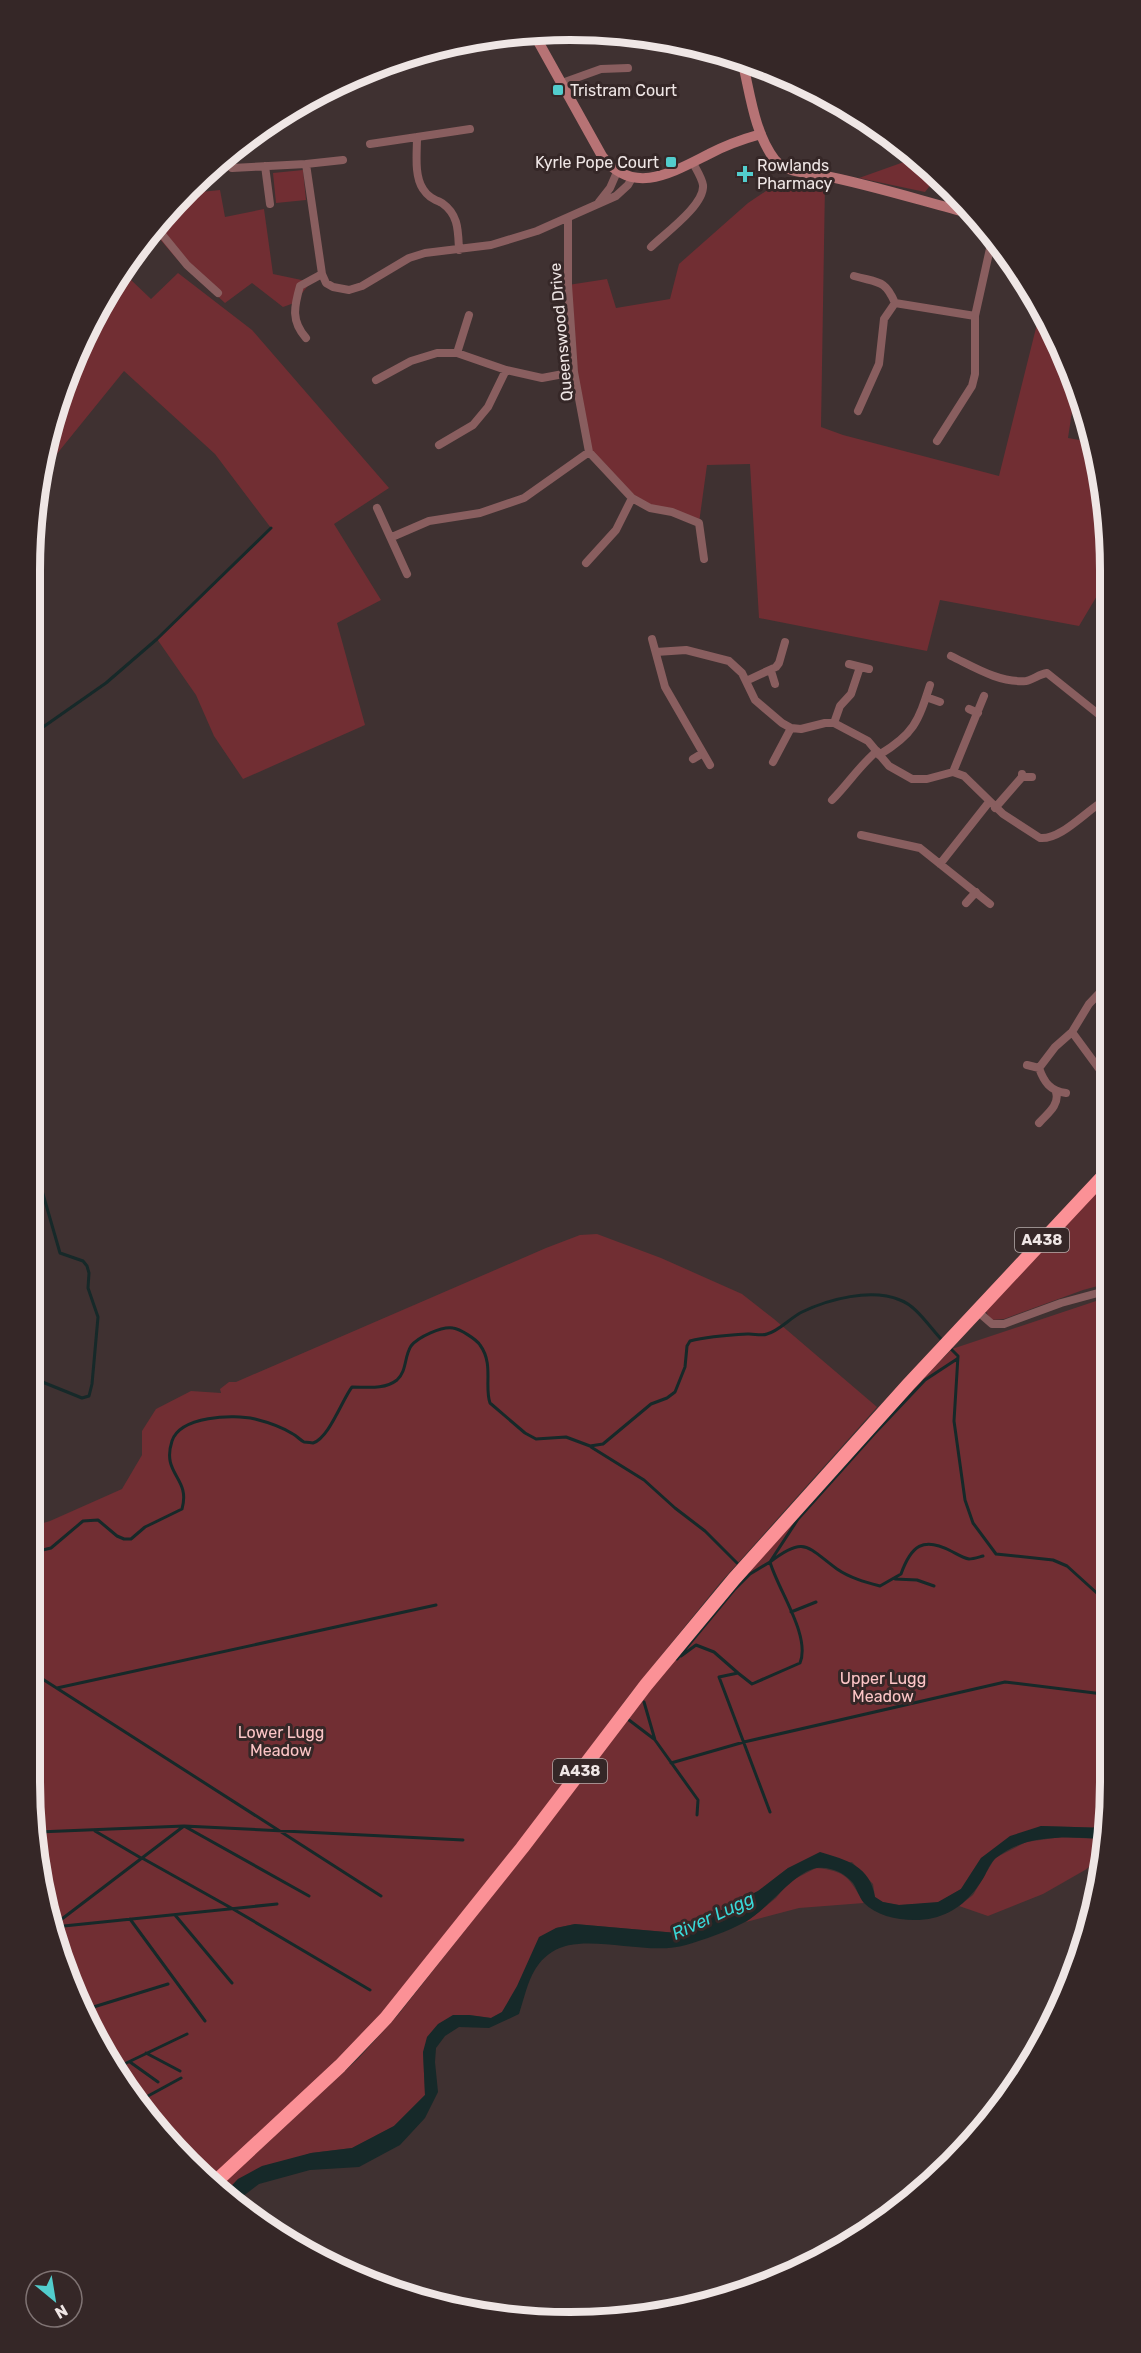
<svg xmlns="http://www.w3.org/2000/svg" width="1141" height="2353" font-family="Rubik,sans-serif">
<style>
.green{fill:#712e33}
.water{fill:#162929}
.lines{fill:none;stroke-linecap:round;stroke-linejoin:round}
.stream{stroke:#162929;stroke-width:3}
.street{stroke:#895e5f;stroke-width:8}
.secondary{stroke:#b77375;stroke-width:10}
.highway{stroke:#fb9196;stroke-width:14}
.poi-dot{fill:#52cdcd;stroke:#352727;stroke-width:2}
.labels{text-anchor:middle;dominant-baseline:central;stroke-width:6;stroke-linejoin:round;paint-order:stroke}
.shield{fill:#352727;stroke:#b7adac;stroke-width:1.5}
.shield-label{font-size:15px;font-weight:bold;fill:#efe6e5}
.poi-label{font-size:16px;fill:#efe6e5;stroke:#352727;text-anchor:start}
.street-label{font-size:16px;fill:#efe6e5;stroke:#352727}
.park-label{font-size:16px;fill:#fcc5c6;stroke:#352727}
.water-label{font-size:18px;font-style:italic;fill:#39d8d8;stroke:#352727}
.rim{fill:none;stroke:#efe6e5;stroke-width:8}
</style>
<rect width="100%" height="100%" fill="#3f3131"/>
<path class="green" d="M915 158 936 178 925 192 859 178Z
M303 170 306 200 276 203 273 173Z
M783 179 825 184 821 427 843 435 999 476 1040 312 1070 363 1076 385 1068 438 1091 442 1106 500 1107 579 1079 626 940 600 927 651 759 618 750 464 707 465 699 523 632 498 589 452 584 430 568 285 607 279 616 308 670 299 679 264 748 203 769 189 771 181Z
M190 187 191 193 220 190 225 217 264 209 273 274 311 282 294 303 283 307 252 283 225 303 176 258 153 231Z
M178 273 252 330 389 488 334 524 381 600 337 623 365 725 243 779 214 736 196 695 157 639 271 528 215 454 124 371 43 471 40 467 71 363 103 304 130 279 151 299Z
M1109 1179V1283L1083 1290 1004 1319 991 1320 985 1310Z
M597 1234 661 1258 742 1294 774 1319 877 1407 720 1583 631 1693 521 1839 364 2036 209 2184 142 2112 59 1957 30 1782V1527L50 1521 122 1489 142 1455V1431L156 1409 191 1391 221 1393 220 1389 229 1382H236L546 1248 580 1235Z
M1105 1298 1109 1305 1111 1783 1107 1828 1041 1826 981 1858 961 1889 938 1903 899 1905 882 1902 875 1897 873 1884 852 1862 788 1868 758 1891 677 1933 575 1924 556 1928 502 2012 491 2018 469 2015 423 2052 425 2095 394 2126 352 2148 311 2153 238 2179 223 2195 216 2190 358 2059 398 2015 526 1853 633 1712 707 1619 890 1413 952 1349Z
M1062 1837 1098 1839 1105 1847 1104 1856 1085 1870 1043 1894 988 1916 959 1906 973 1895 995 1858 1026 1842Z
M816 1868C847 1871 849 1878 864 1903L799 1908 746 1922 776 1898 789 1882Z"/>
<path class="water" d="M1041 1826 1107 1828 1105 1839C1069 1837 1026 1833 996 1858 991 1862 987 1871 984 1877 972 1897 956 1913 933 1918 912 1923 879 1919 864 1903 859 1897 857 1889 853 1883 845 1873 830 1866 817 1868 793 1872 768 1910 745 1922 729 1931 703 1940 686 1945 647 1957 583 1931 552 1952 530 1966 527 1990 519 2014L489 2028 459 2027 445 2036 436 2048 435 2062 438 2092 425 2118 400 2145 359 2167 310 2170 259 2184 234 2203 223 2195 238 2179 262 2166 311 2153 352 2148 394 2126 425 2095 423 2052 427 2037 438 2024 453 2015H469L491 2018 502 2012 517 1986 539 1937 556 1928 575 1924 677 1933 758 1891 788 1868 820 1852C847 1860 870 1866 875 1897L883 1902 899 1905 938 1902 961 1889 981 1858 1010 1836Z"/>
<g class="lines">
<path class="stream" d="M30 741 36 732 106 683 157 639 271 528
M950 1348 958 1356 954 1421 965 1500 973 1523 996 1554 1053 1560 1067 1566 1110 1605
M30 1377 82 1398 89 1396 92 1384 98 1317 88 1288 89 1273 87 1266 83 1261 60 1253 30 1149
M591 1447 644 1480 675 1508 705 1531 737 1563
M30 1553 51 1548 83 1521 98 1520 117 1536 124 1539H131L145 1527 182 1509C191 1477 161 1475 172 1441 180 1416 233 1414 255 1419 267 1422 282 1427 293 1434 297 1436 300 1440 304 1442 305 1442 313 1443 313 1443 329 1438 342 1400 352 1387 367 1387 384 1390 397 1380 407 1371 404 1357 411 1346 418 1337 442 1326 453 1328 460 1329 476 1339 480 1345 494 1364 484 1386 490 1403L525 1433 536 1439 566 1437 590 1446 603 1444 651 1404 667 1398 675 1392 685 1367 687 1346 690 1341C709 1336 730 1335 749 1334 755 1334 762 1336 767 1334 779 1331 790 1318 802 1312 829 1299 871 1288 900 1300 917 1306 930 1328 943 1341
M895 1579 917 1580 934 1586
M791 1612 816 1602
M1102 1618 1107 1694
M681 1656 696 1645 714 1652 738 1673 719 1677 770 1812
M677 1659 734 1590 750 1574 770 1562 798 1519 874 1434 925 1380 957 1359
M30 1671 381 1896
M738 1673 752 1684 800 1663C811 1636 778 1590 770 1562 805 1535 807 1547 837 1569 850 1578 865 1582 880 1586L901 1574C911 1546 923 1536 951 1551 957 1554 963 1558 969 1559 973 1559 979 1557 983 1556
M57 1688 436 1605
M644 1702 655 1740 698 1800 697 1815
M629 1720 654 1739
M671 1763 744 1742 1005 1682 1111 1695
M95 1831 141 1858
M38 1832 184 1826 309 1896
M1096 1837 1105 1847
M142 1858 233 1909 370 1990
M52 1914 62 1919
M175 1915 232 1983
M130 1919 205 2021
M54 1925 184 1826 463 1840
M54 1927 277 1904
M87 2009 168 1984
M146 2053 180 2071
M130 2062 158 2082
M118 2067 187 2034
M133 2095 141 2100
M137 2102 181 2078"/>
<path class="street" d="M441 48 506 36
M562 83 601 69 628 68
M370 144 417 137
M231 153 232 168 306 164
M343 160 306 164 322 274 326 283 333 287 349 290 362 286 409 258 425 253 491 245 537 231 616 196 628 185 632 178
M265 166 270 204
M599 202 610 188 617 172
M568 219V285L574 372 589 452 632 498 650 508 672 512 699 523 704 559
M156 227 187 265 218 293
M651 247C664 234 705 205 703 185 702 178 696 169 693 163
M459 250C458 231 459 215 442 203 434 199 428 197 423 189 414 176 417 153 417 137L470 129
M854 276C878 283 885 279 895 303
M306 338C291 321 294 307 300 286L322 274
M457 353 469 315
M376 380 411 361 437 353H457L506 370 542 378 574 372
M858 411 879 364 884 319 895 303 975 316
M937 441 972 386 975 374V316L993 235
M439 445 473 425 488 407 506 370
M377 508 407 574
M392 537 429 521 480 513 524 498 589 452
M586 563 616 530 632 498
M652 639 665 687 710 765
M656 652 686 650 729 661 742 673 755 700 782 723 791 728 801 729 825 723H834L868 741 889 766 912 779H927L953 772 964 776 1003 814 1040 838C1062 840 1087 809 1107 799
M951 656C974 667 999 683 1026 681 1033 680 1039 674 1047 673L1107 721
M849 664 869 669
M771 671 775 684
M746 681 776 667 779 663 785 642
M926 697 940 702
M969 709 978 713
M834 723 840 706 851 694 860 667
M879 755C914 734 918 722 930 685
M693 759 703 753
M773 762 791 728
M953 772 984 696
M1022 777H1032
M832 800C848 784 860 765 877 751
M995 808 1022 777V774
M861 835 920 848 990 904
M940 864 989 802
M966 903 976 892
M1108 984 1089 1004 1072 1032 1108 1081
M1027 1065 1039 1068
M1066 1093C1050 1091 1044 1082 1039 1068L1055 1047 1072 1032
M1039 1123C1047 1114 1060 1105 1056 1092
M976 1310 992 1324H1004L1061 1303 1109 1290"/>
<path class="secondary" d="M534 34 602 156C633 197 673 172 709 154 726 145 743 139 761 134
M742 60C750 92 754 133 775 160 785 172 807 173 821 175 872 185 922 201 972 214"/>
<path class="highway" d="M211 2186 340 2066 386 2018 522 1848 646 1685 734 1579 908 1385 1109 1170"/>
</g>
<g class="poi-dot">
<rect x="552" y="84" width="12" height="12" rx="3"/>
<rect x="665" y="156" width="12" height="12" rx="3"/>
<path d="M742 165h6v6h6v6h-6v6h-6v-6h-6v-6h6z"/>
</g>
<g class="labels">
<g class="shield">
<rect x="1015" y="1228" width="54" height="24" rx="4.5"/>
<rect x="553" y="1759" width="54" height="24" rx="4.5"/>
</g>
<g class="shield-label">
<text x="1042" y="1240">A438</text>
<text x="580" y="1771">A438</text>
</g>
<g class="poi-label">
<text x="570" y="90">Tristram Court</text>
<text x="659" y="162" text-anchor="end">Kyrle Pope Court</text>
<text x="757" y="165">Rowlands<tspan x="757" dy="18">Pharmacy</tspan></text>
</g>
<g class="street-label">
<text transform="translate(561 332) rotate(-95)">Queenswood Drive</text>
</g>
<g class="park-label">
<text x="883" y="1678">Upper Lugg<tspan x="883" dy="18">Meadow</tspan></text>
<text x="281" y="1732">Lower Lugg<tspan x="281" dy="18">Meadow</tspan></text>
</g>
<g class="water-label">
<text transform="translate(713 1916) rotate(-25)">River Lugg</text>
</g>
</g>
<path d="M0 0H1141V2353H0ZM570 40H570A530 530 0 0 1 1100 570V1782A530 530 0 0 1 570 2312H570A530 530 0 0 1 40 1782V570A530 530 0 0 1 570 40Z" fill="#352727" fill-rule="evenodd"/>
<path class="rim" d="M570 40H570A530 530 0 0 1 1100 570V1782A530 530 0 0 1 570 2312H570A530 530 0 0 1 40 1782V570A530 530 0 0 1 570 40Z"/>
<g transform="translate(54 2299) rotate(150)"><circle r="28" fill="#352727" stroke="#7f7373" stroke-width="1.5"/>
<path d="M0-4.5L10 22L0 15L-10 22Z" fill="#52cdcd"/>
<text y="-9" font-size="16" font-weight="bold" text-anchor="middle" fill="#efe6e5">N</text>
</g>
</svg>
